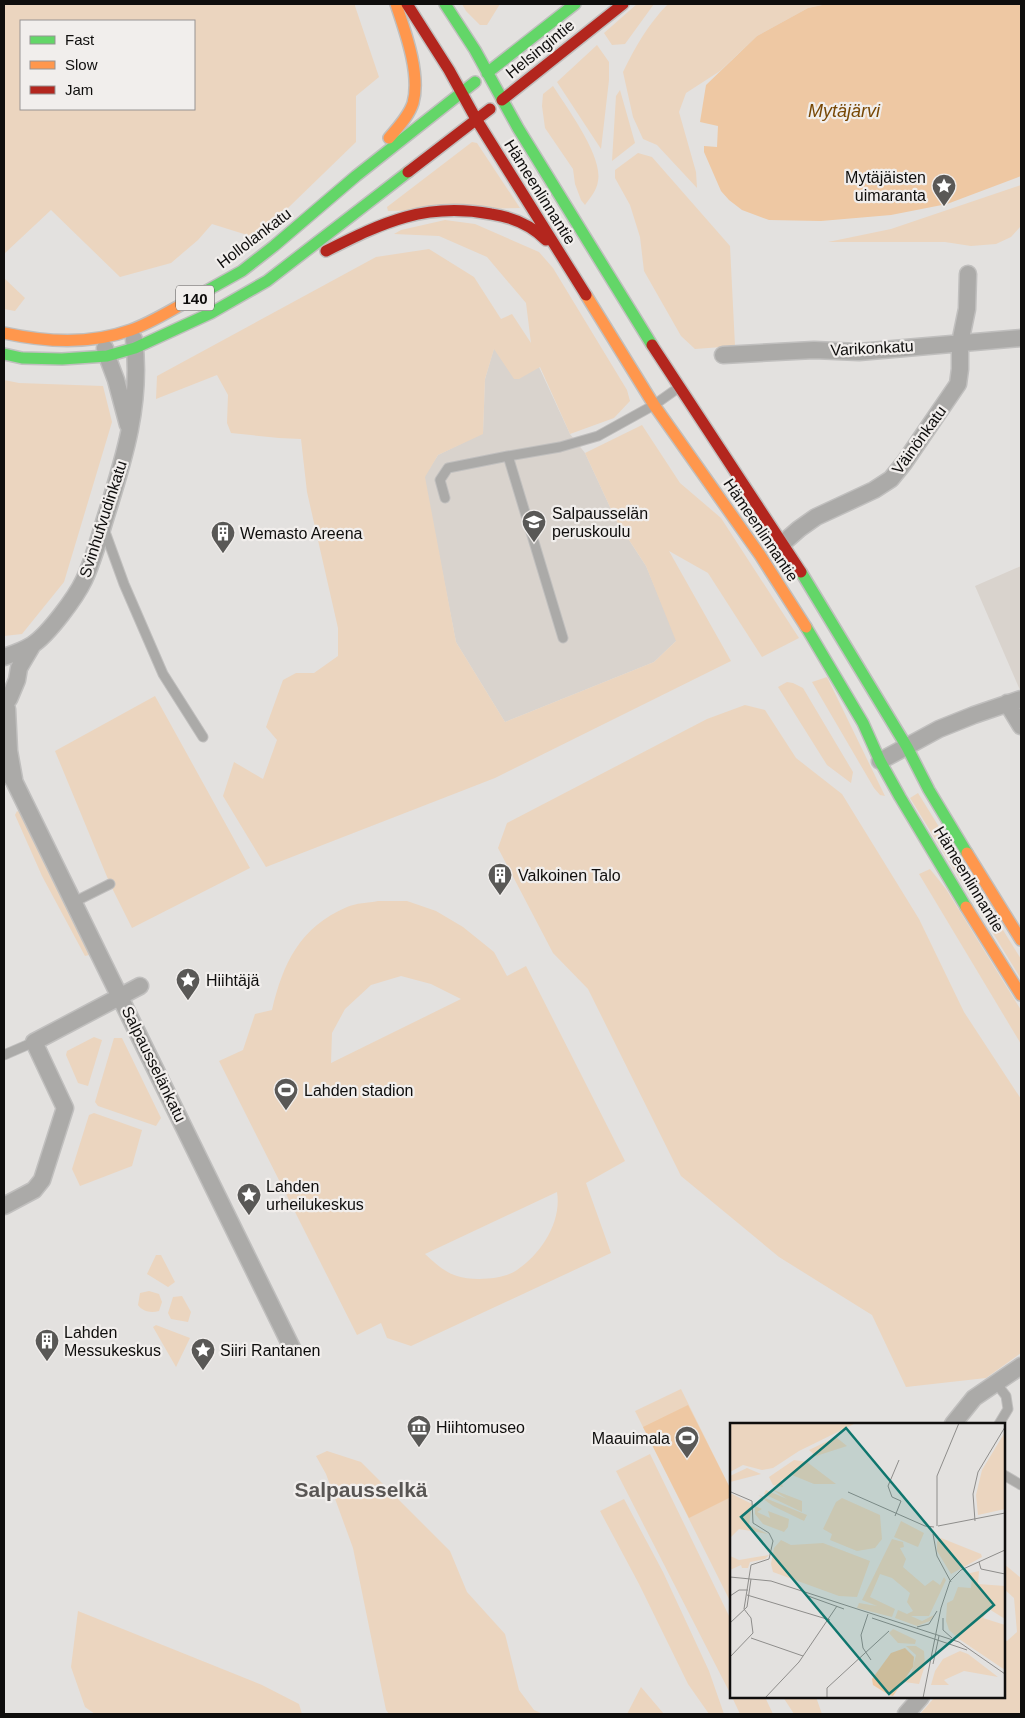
<svg xmlns="http://www.w3.org/2000/svg" width="1025" height="1718" font-family="Helvetica,sans-serif">
<style>
.built{fill:#d9d3cd}
.green{fill:#ebd5bf;fill-rule:evenodd}
.water{fill:#eec8a3}
.lines{fill:none;stroke-linecap:round;stroke-linejoin:round}
.lane-casing{stroke:#c0bfbe;stroke-width:11}
.street-casing{stroke:#c0bfbe;stroke-width:19}
.fast-casing{stroke:#c0bfbe;stroke-width:14}
.slow-casing{stroke:#c0bfbe;stroke-width:14}
.jam-casing{stroke:#c0bfbe;stroke-width:14}
.lane{stroke:#abaaa8;stroke-width:9}
.street{stroke:#abaaa8;stroke-width:16}
.fast{stroke:#63d668;stroke-width:11}
.slow{stroke:#ff974d;stroke-width:11}
.jam{stroke:#b3261e;stroke-width:11}
.labels{text-anchor:middle;dominant-baseline:central;stroke-width:4.5;stroke-linejoin:round;paint-order:stroke}
.shield{fill:#f1eeec;stroke:#535150;stroke-width:1}
.shield-label{font-size:15px;font-weight:bold;fill:#0f0e0d}
.street-label{font-size:16px;fill:#0f0e0d;stroke:#f1eeec}
.poi-label{font-size:16px;fill:#0f0e0d;stroke:#f1eeec;text-anchor:start}
.water-label{font-size:18px;font-style:italic;fill:#774704;stroke:#f1eeec}
.district-label{font-size:21px;font-weight:bold;fill:#595654;stroke:#f1eeec}
.inset-road{fill:none;stroke:#8e8d8b;stroke-width:1}
.view{fill:#0f766e;fill-opacity:0.15;stroke:#0f766e;stroke-width:2.5}
.inset-edge{fill:none;stroke:#0f0e0d;stroke-width:2.5}
</style>
<rect width="100%" height="100%" fill="#e3e1df"/>
<path class="built" d="M502 321 531 350 570 434 585 453 616 520 646 566 677 640 654 662 505 722 456 642 424 477 438 455 483 433 485 379Z
M1021 566V690H1020L975 586Z"/>
<path class="green" d="M4 4H50L51 5 56 4H355V6L379 77 356 96V142L257 238 212 224 198 240 171 263 120 277 51 210 4 254ZM21 21H194V109H21Z
M462 4H500L487 25H480L466 11Z
M637 4H654L625 44 612 45 604 33Z
M668 4H827L808 8 757 36 720 71 686 93 679 112 696 172 697 188 657 145 643 139 633 117 623 72C635 47 649 23 668 4Z
M597 45 609 62V80L601 149 557 82Z
M553 86C567 108 603 156 598 181 597 190 590 198 585 205L581 200 575 184 573 169 545 128 542 106 543 94Z
M620 90 635 143 612 161 616 96Z
M472 142 477 143 520 208 388 211 387 207Z
M638 153 652 157 730 246 735 346 695 349 681 336 644 271 640 237 630 205 615 178V170Z
M1021 185 1020 227 1011 237 996 244 971 246 945 242H828L891 229Z
M445 220 475 224 539 252 553 268 627 390 630 401 614 418 570 434 540 367 519 379H514L494 349 485 379 483 434 438 455 425 477 456 642 505 722 654 662 676 641 646 566 616 520 585 453 642 425 680 483 721 518 799 638 762 657 708 573 669 551 731 661 495 778 266 867 223 796 234 762 263 779 277 740 266 727 283 680 296 673H314L338 656V628L307 492 301 439 279 438 231 433 227 423 228 395 217 375 156 399 157 376 376 257 429 249 474 277 501 319 512 314 531 343 526 303 487 257 439 236 394 234 401 230Z
M4 278 25 298 15 311 4 309Z
M4 380 19 383 103 386 112 422 64 582 22 634 4 636Z
M827 677 885 796 880 795 874 788 812 682Z
M787 682 793 683 803 688 853 772 851 783 827 765 778 687Z
M155 696 250 868 132 928 110 884 55 751Z
M745 705 765 710 796 758 842 794 919 919 964 1012 1021 1099V1353L986 1378 906 1387 872 1315 779 1257 681 1176 588 989 553 953 498 848 507 823 707 719Z
M918 793 1021 959V979L910 798Z
M17 811 19 812 89 955 85 956 42 876 15 815Z
M930 869 946 889 1021 1010V1044L919 874Z
M378 901H407L436 911 463 927 494 952 507 976 526 966 625 1161 586 1183 611 1253 411 1346 387 1338 381 1323 357 1335 219 1061 243 1050 255 1014 272 1010C283 963 300 927 347 907 356 903 368 903 378 901ZM401 976 431 984 461 999 331 1063 332 1033 345 1009 371 985ZM557 1192C562 1222 541 1254 517 1270 503 1280 472 1281 457 1276 444 1272 435 1263 425 1254Z
M94 1037 102 1040 88 1086 78 1083 66 1055 67 1051Z
M114 1038H122L161 1118 156 1126 98 1106 95 1102Z
M94 1113 142 1130 132 1166 80 1186 72 1169 89 1115Z
M156 1255H161L175 1282 168 1287 147 1274Z
M149 1291 159 1294 162 1302 159 1311C151 1313 143 1312 138 1305L140 1293Z
M182 1296 191 1312 188 1322 171 1319 168 1313 173 1297Z
M156 1325 190 1338 176 1367 153 1327Z
M681 1389 731 1490V1603L635 1411Z
M327 1451 361 1462 450 1551 467 1592 505 1634 519 1690 534 1710 543 1714H389L386 1710 353 1548 326 1474 316 1456Z
M650 1454 731 1620V1695L616 1471Z
M624 1499 663 1572 709 1671 724 1714H709L688 1684 639 1584 600 1511Z
M1004 1564 1021 1578V1714H920L935 1697H1004V1640L1007 1641 1017 1632 1014 1598 1004 1589Z
M78 1611 262 1685 299 1704 302 1714H95L85 1707 71 1667Z
M641 1687 664 1714H627Z
M732 1697H765L773 1714H740Z
M783 1697H816L822 1714H794Z"/>
<path class="water" d="M827 4H1021V176L947 204 891 215 821 221 769 220 742 210 729 200 721 191 704 152V146L717 147 718 126 700 122 706 85 757 36 808 8Z
M688 1405 731 1490V1497L689 1518 643 1427Z"/>
<g class="lines">
<defs>
<path id="lane" d="M445 498 440 480 448 468 508 456
M104 529 124 584 163 674 203 737
M563 638 508 456 560 447 598 436 654 405 678 388
M74 902 110 884
M4 1055 34 1042
M996 1383 1006 1396 1008 1409 999 1424
M1004 1475 1021 1485"/>
<path id="street" d="M105 348 107 356 116 380 128 425
M723 355 814 350 859 352 1021 338
M775 547 783 543 799 529 816 517 874 490 891 479 904 463 958 384 960 369V343L967 309 968 274
M4 657C13 654 24 650 32 645 48 635 76 597 84 580 93 561 99 539 105 519 124 459 142 403 134 339
M9 699 17 680 19 668 32 646
M1007 703 1021 726
M7 709 9 751 14 779
M880 761 939 729 974 715 1021 699
M4 767 14 781 292 1348
M4 1206 34 1190 42 1180 65 1108 34 1042 140 986
M953 1424 974 1398 1021 1366
M906 1714 921 1697"/>
<path id="fast" d="M445 4 475 50 518 128 652 345
M487 73 575 4
M190 300 242 271 274 246 356 176 475 82
M4 354 22 358 62 359 107 356 135 348 211 313 267 281 408 172
M801 572 907 747 929 790 967 853
M806 627 863 723 880 761 900 797 966 907"/>
<path id="slow" d="M389 138C398 127 409 116 413 103 421 74 405 31 396 4
M586 295 654 405 760 555 806 627
M4 333C46 342 89 345 131 330 151 323 171 310 190 300
M967 853 1021 940
M966 907 1021 995"/>
<path id="jam" d="M407 4 449 70 476 119 586 295
M502 100 623 4
M408 172 490 109
M326 251C384 222 425 202 491 214 512 217 531 225 546 240
M652 345 801 572"/>
</defs>
<use href="#lane" class="lane-casing"/>
<use href="#street" class="street-casing"/>
<use href="#fast" class="fast-casing"/>
<use href="#slow" class="slow-casing"/>
<use href="#jam" class="jam-casing"/>
<use href="#lane" class="lane"/>
<use href="#street" class="street"/>
<use href="#fast" class="fast"/>
<use href="#slow" class="slow"/>
<use href="#jam" class="jam"/>
</g>
<defs>
<symbol id="sight-pin" viewBox="-11 -11 22 30"><path d="M0 17L-7.5 6A9.5 9.5 0 1 1 7.5 6Z" fill="#595856" stroke="#f1eeec"/><path d="M0-6L1.8-2.2L6-1.7L2.9 1.2L3.7 5.4L0 3.3L-3.7 5.4L-2.9 1.2L-6-1.7L-1.8-2.2Z" fill="#fff"/></symbol>
<symbol id="school-pin" viewBox="-11 -11 22 30"><path d="M0 17L-7.5 6A9.5 9.5 0 1 1 7.5 6Z" fill="#595856" stroke="#f1eeec"/><path d="M0-5L7-2L0 1L-7-2ZM-4 1L0 2.5L4 1V4Q0 6-4 4Z" fill="#fff"/></symbol>
<symbol id="building-pin" viewBox="-11 -11 22 30"><path d="M0 17L-7.5 6A9.5 9.5 0 1 1 7.5 6Z" fill="#595856" stroke="#f1eeec"/><path d="M-4-6H4V6H1V3H-1V6H-4ZM-2.5-4.3h1.7v1.8h-1.7ZM.8-4.3h1.7v1.8H.8ZM-2.5-1h1.7V.8h-1.7ZM.8-1h1.7V.8H.8Z" fill="#fff"/></symbol>
<symbol id="stadium-pin" viewBox="-11 -11 22 30"><path d="M0 17L-7.5 6A9.5 9.5 0 1 1 7.5 6Z" fill="#595856" stroke="#f1eeec"/><path d="M0-5a6.5 5 0 1 0 0 10a6.5 5 0 1 0 0-10ZM-3.5-1.8h7v3.6h-7Z" fill="#fff"/></symbol>
<symbol id="museum-pin" viewBox="-11 -11 22 30"><path d="M0 17L-7.5 6A9.5 9.5 0 1 1 7.5 6Z" fill="#595856" stroke="#f1eeec"/><path d="M0-6L6-3V-2H-6V-3ZM-5-1h2V3h-2ZM-1-1h2V3h-2ZM3-1h2V3H3ZM-6 4H6V6H-6Z" fill="#fff"/></symbol>
</defs>
<g fill-rule="evenodd">
<use href="#sight-pin" x="930" y="172" width="28" height="38"/>
<use href="#school-pin" x="520" y="508" width="28" height="38"/>
<use href="#building-pin" x="209" y="519" width="28" height="38"/>
<use href="#building-pin" x="486" y="861" width="28" height="38"/>
<use href="#sight-pin" x="174" y="966" width="28" height="38"/>
<use href="#stadium-pin" x="272" y="1076" width="28" height="38"/>
<use href="#sight-pin" x="235" y="1181" width="28" height="38"/>
<use href="#building-pin" x="33" y="1327" width="28" height="38"/>
<use href="#sight-pin" x="189" y="1336" width="28" height="38"/>
<use href="#museum-pin" x="405" y="1413" width="28" height="38"/>
<use href="#stadium-pin" x="673" y="1424" width="28" height="38"/>
</g>
<g class="labels">
<rect class="shield" x="176" y="285.5" width="38" height="25" rx="4"/>
<g class="shield-label">
<text x="195" y="298">140</text>
</g>
<g class="street-label">
<text transform="translate(540 49) rotate(-39)">Helsingintie</text>
<text transform="translate(540 192) rotate(58)">Hämeenlinnantie</text>
<text transform="translate(254 238) rotate(-37)">Hollolankatu</text>
<text transform="translate(872 348) rotate(-3)">Varikonkatu</text>
<text transform="translate(919 440) rotate(-54)">Väinönkatu</text>
<text transform="translate(103 519) rotate(-72)">Svinhufvudinkatu</text>
<text transform="translate(761 530) rotate(56)">Hämeenlinnantie</text>
<text transform="translate(969 879) rotate(59)">Hämeenlinnantie</text>
<text transform="translate(154 1064) rotate(64)">Salpausselänkatu</text>
</g>
<g class="poi-label">
<text x="926" y="177" text-anchor="end">Mytäjäisten<tspan x="926" dy="18">uimaranta</tspan></text>
<text x="552" y="513">Salpausselän<tspan x="552" dy="18">peruskoulu</tspan></text>
<text x="240" y="533">Wemasto Areena</text>
<text x="518" y="875">Valkoinen Talo</text>
<text x="206" y="980">Hiihtäjä</text>
<text x="304" y="1090">Lahden stadion</text>
<text x="266" y="1186">Lahden<tspan x="266" dy="18">urheilukeskus</tspan></text>
<text x="64" y="1332">Lahden<tspan x="64" dy="18">Messukeskus</tspan></text>
<text x="220" y="1350">Siiri Rantanen</text>
<text x="436" y="1427">Hiihtomuseo</text>
<text x="670" y="1438" text-anchor="end">Maauimala</text>
</g>
<g class="water-label">
<text x="844" y="111">Mytäjärvi</text>
</g>
<g class="district-label">
<text x="361" y="1489">Salpausselkä</text>
</g>
</g>
<g transform="translate(730 1423)">
<rect width="275" height="275" fill="#e3e1df"/>
<path d="M0 0H126L69 28 43 45 32 47 13 42 0 49ZM275 9V86L248 92 246 72 252 47ZM106 14 117 23 86 33 79 27ZM64 37 77 39 106 61H84L62 52 51 57 53 64 43 62 39 54ZM17 45 31 51 0 59V53ZM41 66 72 78V89L34 71 36 67 57 76ZM0 70 22 81 19 102 38 111 9 106 0 115ZM28 72 77 92 74 98 43 83ZM112 75 150 92 152 116 145 125 127 128 100 117 102 111 93 106 106 79ZM25 83 32 86 27 89 40 95 38 88 59 96 58 104 54 109 33 101 25 91ZM171 98 194 110 188 124 164 114ZM211 115 251 131 252 134 221 151 207 128V119ZM162 116 173 119 174 124 170 125 176 136 173 144 195 163 203 157 210 162 214 154 216 157 199 193H181L192 198 204 192 200 198 187 203 165 195 168 187 177 191 183 188 177 179 180 170 162 155 150 151 140 174 165 186 162 194 127 185 129 180 147 183 132 177ZM51 117 61 122 93 120 140 138 127 174 109 173 43 149 41 141 44 125ZM39 132 35 136 20 139 18 145H12L11 142 0 147V133L9 137ZM249 148 248 161 275 163V196L259 186 253 195 275 202V247L229 216 219 207 216 198 217 180 223 177 228 164 241 165 242 154 236 151ZM163 206 186 217 185 221 168 220 159 210ZM176 223H186L194 228 195 242 189 261 174 259 181 251 186 232ZM230 228 238 231 268 254 234 248 214 257 219 262H201L205 248 213 236Z" fill="#ebd5bf"/>
<path d="M175 225 184 234 183 244 163 273 159 272 143 262 142 256 161 230Z" fill="#eec8a3"/>
<path class="inset-road" d="M1 69 22 78 23 100 39 110 43 118 39 136 21 142 14 186M118 69 195 103 204 104M165 93 171 78 162 74 158 63 169 37M245 98 243 71 248 49 275 4M207 103V53L229 0M208 103 275 90M203 111 207 133 221 159M249 139 251 146 275 151M0 154 41 158 229 219 275 251M17 172 100 197M0 173 9 167H18M78 173 114 186M138 191 131 212 133 225 141 237M142 195 237 227M213 195V207L222 215M0 200 17 184 21 156M187 204 199 201 207 188M21 215 73 233M0 234 23 210 21 195 14 186M203 241 209 213M35 275 69 239 107 183M97 275V265L159 208M193 275 211 185 220 158 231 147 275 127"/>
<path class="view" d="M116 5 264 182 159 271 11 94Z"/>
<rect width="275" height="275" class="inset-edge"/>
</g>
<rect width="1025" height="1718" fill="none" stroke="#0f0e0d" stroke-width="10"/>
<rect x="20" y="20" width="175" height="90" fill="#f1eeec" stroke="#979493"/>
<rect x="30" y="36" width="25" height="8" fill="#63d668" stroke="#979493"/>
<text x="65" y="45" font-size="15" fill="#0f0e0d">Fast</text>
<rect x="30" y="61" width="25" height="8" fill="#ff974d" stroke="#979493"/>
<text x="65" y="70" font-size="15" fill="#0f0e0d">Slow</text>
<rect x="30" y="86" width="25" height="8" fill="#b3261e" stroke="#979493"/>
<text x="65" y="95" font-size="15" fill="#0f0e0d">Jam</text>
</svg>
